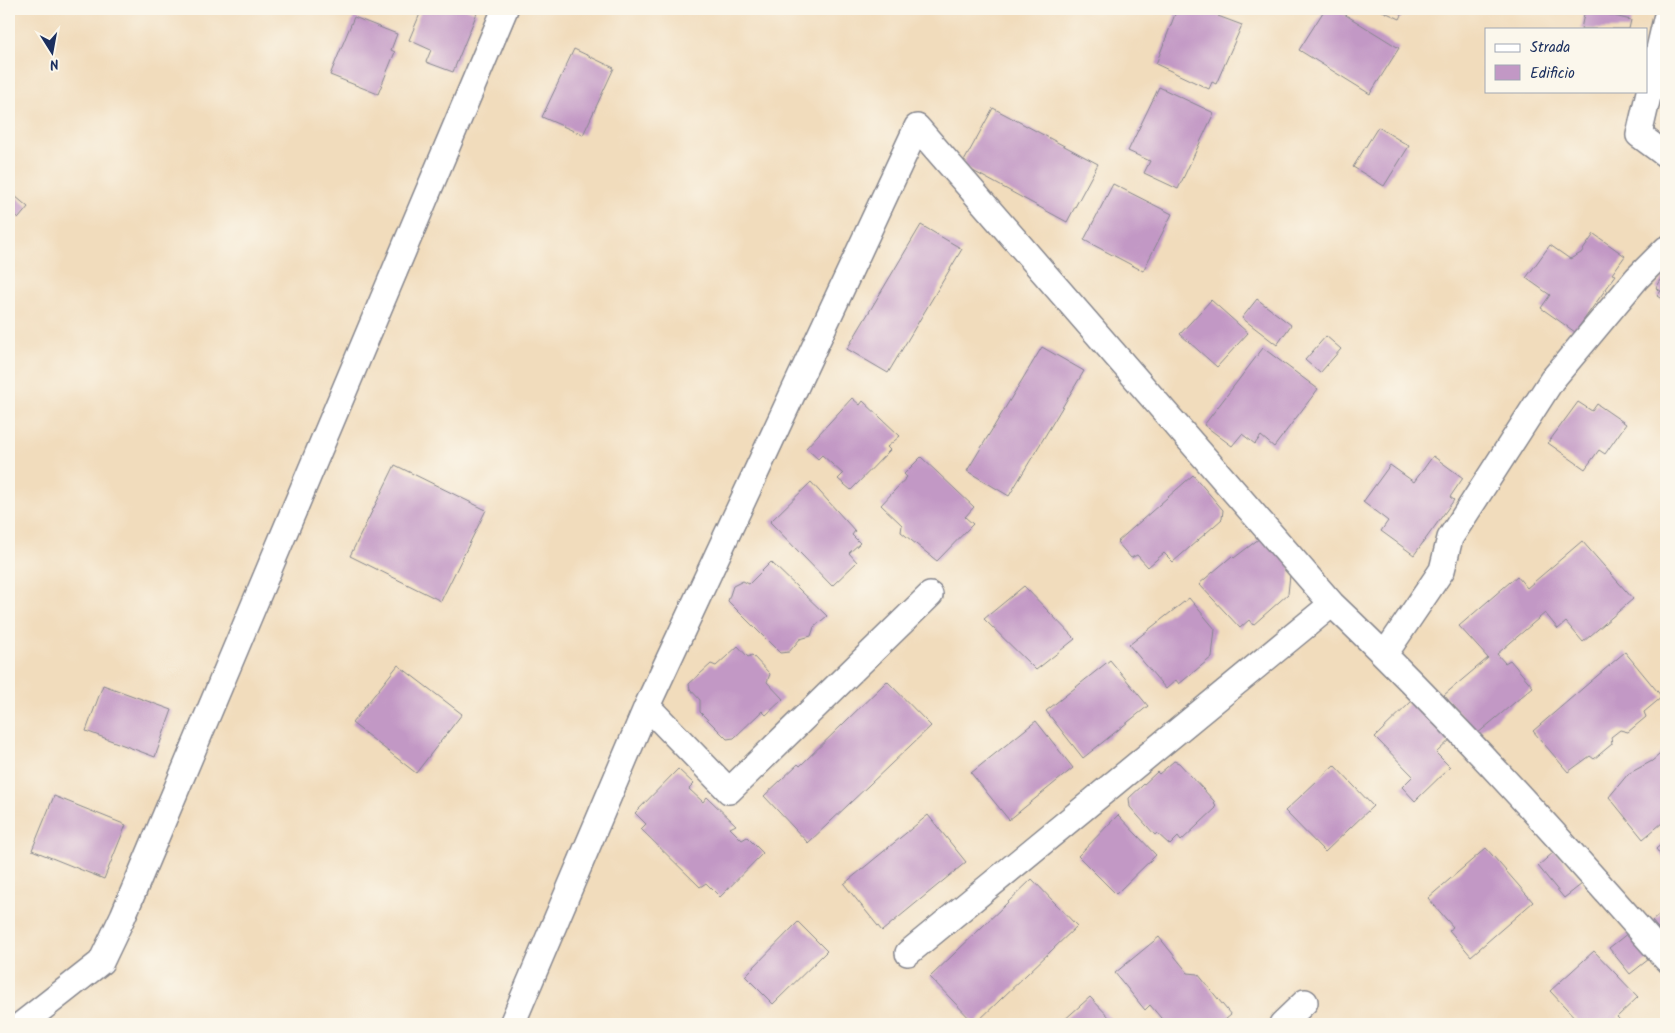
<svg xmlns="http://www.w3.org/2000/svg" width="1675" height="1033" font-family="Kalam,sans-serif">
<style>
.building{fill:#c298c5}
.lines{fill:none;stroke-linecap:round;stroke-linejoin:round}
.minor-casing{stroke:#86868d;stroke-width:28}
.minor{stroke:#fff;stroke-width:25}
</style>
<rect width="100%" height="100%" fill="#fbf7ec"/>
<filter id="ink" filterUnits="userSpaceOnUse"><feTurbulence type="fractalNoise" baseFrequency=".02" numOctaves="2"/><feDisplacementMap in="SourceGraphic" scale="10" xChannelSelector="R" yChannelSelector="G"/><feConvolveMatrix kernelMatrix="1 2 1 2 8 2 1 2 1" color-interpolation-filters="sRGB"/></filter>
<filter id="wash" filterUnits="userSpaceOnUse"><feTurbulence type="fractalNoise" baseFrequency=".0096" numOctaves="4" result="noise"/><feDisplacementMap in="SourceGraphic" scale="20" xChannelSelector="R" yChannelSelector="G"/><feGaussianBlur stdDeviation="1.12" result="paint"/><feColorMatrix in="noise" values="0 0 0 0 0 0 0 0 0 0 0 0 0 0 0 0 0 1.4 0 .05"/><feComposite in="paint" operator="in"/></filter>
<g filter="url(#wash)">
<rect width="100%" height="100%" fill="#f1dcbc"/>
<g id="blocks">
<path class="building" d="M422 9H467L477 13 453 72 426 62 431 50 409 40Z
M1177 9H1221L1218 16 1242 25 1216 84 1212 82 1209 89 1156 64Z
M1325 9H1336L1399 48 1370 94 1299 50Z
M1378 9H1405L1400 19Z
M1585 9 1631 20 1629 29H1581Z
M354 17 397 34 391 50 395 52 378 94 330 75Z
M574 49 614 68 583 135 542 117Z
M1159 87 1214 113 1178 189 1144 173 1150 161 1128 151Z
M993 108 1098 164 1067 222 962 165Z
M1378 127 1409 146 1384 186 1353 167Z
M1113 184 1172 214 1143 271 1084 240Z
M9 191 28 207 19 218 9 210Z
M921 225 962 249 888 373 847 349Z
M1594 234 1625 256 1612 274 1616 275 1575 332 1541 308 1550 295 1526 278 1550 245 1570 259 1581 253Z
M1666 272V302L1657 296 1661 291 1656 288Z
M1257 299 1291 325 1277 345 1242 318Z
M1211 300 1248 333 1217 367 1180 334Z
M1326 336 1341 349 1320 373 1305 360Z
M1042 347 1084 371 1009 496 967 471Z
M1263 348 1318 389 1274 447 1261 436 1255 444 1242 434 1232 446 1204 425Z
M852 398 860 405 863 401 900 436 887 447 890 450 851 490 838 479 843 474 822 455 818 459 806 448Z
M1578 402 1592 411 1597 404 1626 424 1605 454 1599 450 1585 469 1548 443Z
M1433 456 1463 478 1450 497 1454 500 1414 555 1381 531 1388 521 1363 502 1390 465 1414 482Z
M921 457 974 507 965 517 973 524 937 561 901 532 902 525 881 505 907 477 904 474Z
M395 465 486 510 441 601 350 556Z
M1193 475 1223 510 1222 519 1173 562 1164 553 1148 567 1137 555 1131 558 1117 542Z
M811 482 855 531 852 535 860 543 849 553 857 562 832 586 770 522Z
M1264 535 1291 565 1288 594 1253 625 1249 620 1240 628 1199 584 1232 556 1234 558Z
M1582 541 1633 599 1583 642 1566 622 1558 629 1545 613 1497 654 1505 663 1510 660 1533 687 1477 734 1444 695 1488 658 1459 626 1517 576 1527 588Z
M771 562 827 616 814 627 811 636 800 639 789 652 780 653 728 601 733 586 743 581 749 584Z
M1024 586 1075 639 1036 670 984 619Z
M1189 598 1215 629 1212 657 1179 684 1176 680 1166 689 1129 645Z
M738 646 748 657 752 655 770 674 767 682 783 699 766 715 762 711 734 738 727 739 700 712V700L690 689 689 684 711 664 716 666Z
M1625 652 1662 697 1644 712 1646 717 1628 732 1620 730 1611 737 1612 744 1594 759 1590 756 1568 772 1533 731Z
M1110 660 1148 706 1083 758 1046 711Z
M398 665 462 714 416 773 352 723Z
M887 681 931 726 808 843 764 796 798 764 800 766Z
M103 685 172 710 155 757 86 731Z
M1415 698 1453 737 1436 753 1450 767 1415 801 1402 787 1413 776 1375 737Z
M1036 721 1073 768 1009 820 971 773Z
M1666 749V829L1662 823 1643 839 1609 797 1628 774 1652 761Z
M1174 761 1179 763 1214 801 1216 808 1181 841 1178 837 1170 845 1157 833 1155 835 1130 807 1129 798 1157 772 1159 774Z
M1334 765 1373 806 1325 852 1285 811Z
M678 769 694 784 689 789 703 802 707 797 736 825 730 828 742 840 747 837 763 853 720 897 706 883 700 887 641 829 646 824 635 813Z
M54 796 126 825 104 879 32 850Z
M928 815 966 862 882 931 844 884Z
M1118 815 1156 855 1116 894 1078 856Z
M1666 840V862L1656 849Z
M1486 848 1533 902 1471 956 1449 930 1453 927 1428 898Z
M1555 851 1582 884 1564 898 1538 866Z
M1032 879 1077 926 975 1024 930 977Z
M1666 909V938L1652 921Z
M798 922 827 951 773 1004 745 976Z
M1628 933 1649 959 1630 974 1609 948Z
M1159 937 1188 973 1198 974 1231 1015 1220 1024H1166L1150 1005 1145 1010 1115 973Z
M1594 951 1638 997 1617 1017 1623 1023 1621 1024H1581L1550 991Z
M1090 997 1112 1020 1108 1024H1067L1063 1021Z"/>
</g>
</g>
<g filter="url(#ink)">
<use href="#blocks" fill-opacity="0" stroke="#86868d" stroke-width="1"/>
<g class="lines">
<defs>
<path id="minor" d="M1666 19 1639 135 1666 155
M1385 654 1442 570 1450 538 1552 380 1637 278 1666 249
M647 706 729 791 930 595
M908 953 1332 604
M22 1024 101 962 123 916 505 9
M512 1024 647 706 917 127 1332 604C1450 716 1558 837 1666 959
M1282 1024 1305 1002"/>
</defs>
<use href="#minor" class="minor-casing"/>
<use href="#minor" class="minor"/>
</g>
</g>
<rect width="1675" height="1033" fill="none" stroke="#fbf7ec" stroke-width="30"/>
<rect x="1485" y="28" width="162" height="65" fill="#fbf7ec" stroke="#a1a7b3"/>
<rect x="1495" y="44" width="25" height="8" fill="#ffffff" stroke="#a1a7b3"/>
<text x="1530" y="52" font-size="15" fill="#1b2f5e">Strada</text>
<rect x="1495" y="65" width="25" height="15" fill="#c298c5" stroke="#a1a7b3"/>
<text x="1530" y="78" font-size="15" fill="#1b2f5e">Edificio</text>
<g transform="translate(52 52) rotate(169)" stroke="#fbf7ec" stroke-width="4" paint-order="stroke">
<path d="M0-4L9 19L0 12L-9 19Z" fill="#1b2f5e"/>
<text y="-8" font-size="14" font-weight="bold" text-anchor="middle" fill="#1b2f5e">N</text>
</g>
</svg>
